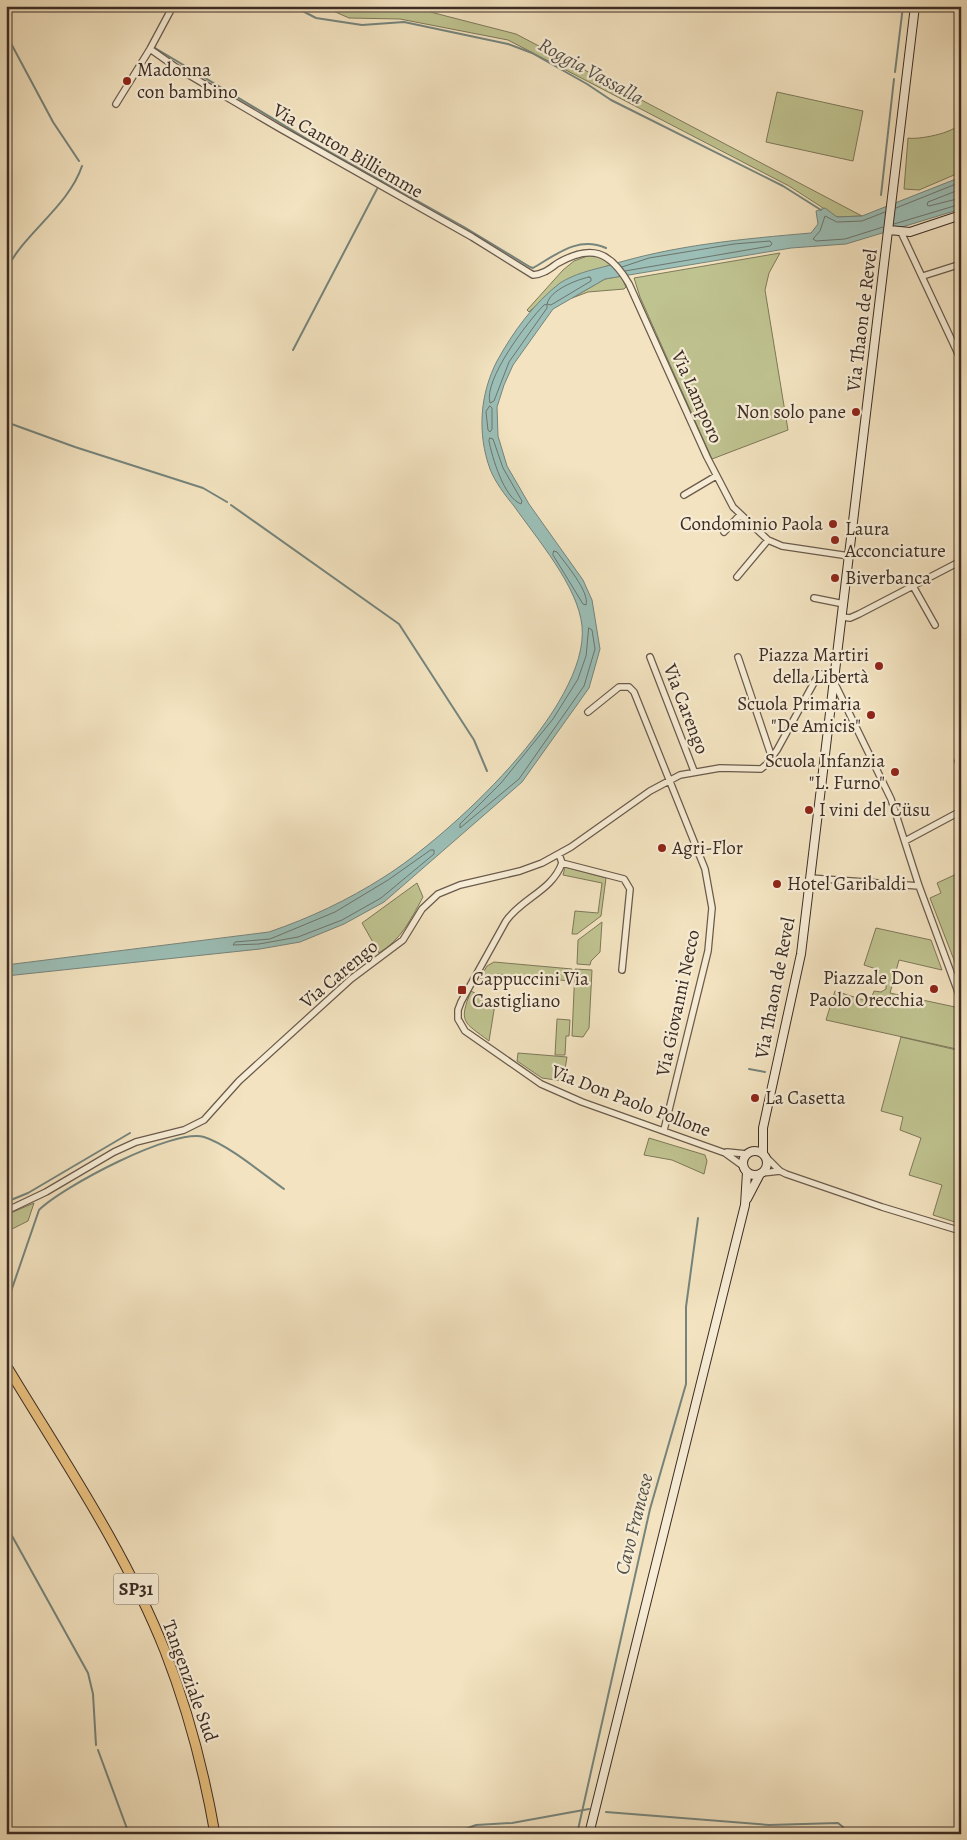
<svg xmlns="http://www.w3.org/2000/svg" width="967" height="1840" font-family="Alegreya,serif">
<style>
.green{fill:#bfc390;stroke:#7e785a}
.water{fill:#9bbeb6;stroke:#75847c}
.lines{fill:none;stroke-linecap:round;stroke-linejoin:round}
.shore{stroke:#6c756e;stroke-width:1}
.stream{stroke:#75847c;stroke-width:2}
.street-casing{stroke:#6a5a4c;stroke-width:8}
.secondary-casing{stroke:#3c2c25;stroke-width:10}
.primary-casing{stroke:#3c2c25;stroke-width:11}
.street{stroke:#f7edd6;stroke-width:5.5}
.secondary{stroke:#f7edd6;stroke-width:8}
.primary{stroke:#eac280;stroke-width:9}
.poi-dot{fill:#8f2418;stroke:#f7edd6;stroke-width:2}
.labels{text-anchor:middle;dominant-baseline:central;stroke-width:4.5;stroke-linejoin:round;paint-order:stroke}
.shield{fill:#f7edd6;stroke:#74665a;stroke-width:1}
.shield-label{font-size:18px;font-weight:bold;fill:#3c2c25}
.poi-label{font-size:19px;fill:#3c2c25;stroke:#f7edd6;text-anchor:start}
.street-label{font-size:19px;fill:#3c2c25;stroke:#f7edd6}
.water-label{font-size:20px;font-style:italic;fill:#545049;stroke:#f7edd6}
</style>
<rect width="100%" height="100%" fill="#f3e3c0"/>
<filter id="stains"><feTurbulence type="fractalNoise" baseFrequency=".004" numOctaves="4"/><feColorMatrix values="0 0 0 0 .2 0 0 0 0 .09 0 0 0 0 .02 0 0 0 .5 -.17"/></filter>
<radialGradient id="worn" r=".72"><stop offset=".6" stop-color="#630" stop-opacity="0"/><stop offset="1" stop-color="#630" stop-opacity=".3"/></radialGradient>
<path class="green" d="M322 6H407L516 34 862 216 837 217 789 186 508 40 400 19 349 18Z
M777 92 863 111 853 161 766 142Z
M961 111V172L919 190 904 189 908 138C918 140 954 133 959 124 961 120 960 115 961 111Z
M780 253 769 273 765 290 788 430 712 459 640 297 634 278Z
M590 255 601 257 610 265 563 282 529 312 527 310 563 270 574 261Z
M621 276 626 287 624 289 588 292 572 298 605 279Z
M565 867 606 878 601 916 577 934H572L575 911 598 913 602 883 563 875Z
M961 872V978L930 898 941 893 937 883Z
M417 883 423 897C411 919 401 940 379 953L362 923Z
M602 922 600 952 591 961 590 965 577 964 578 940Z
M876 928 931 940 942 970 899 960 890 993 955 1007 961 1026V1050L826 1020 835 991 870 1002 874 991 881 992 886 989V985L877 977 879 970 864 965Z
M494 962 572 969 570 981 497 974V980L480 978 487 966Z
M575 969 592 970 589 1028 583 1037 572 1036Z
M471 991 495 1004 489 1041C464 1022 458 1023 471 991Z
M557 1019 570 1020 569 1036H566L565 1055H555Z
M901 1037 961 1051V1224L933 1215 942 1185 909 1175 921 1138 900 1130 903 1117 881 1111Z
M518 1053 567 1057 563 1081 542 1078 517 1061Z
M649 1138 705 1155 707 1161 704 1174 672 1160 644 1155Z
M34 1203 28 1221 6 1232V1215Z"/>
<path class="water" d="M961 177V209L846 244 791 248 605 279 553 309 513 365 504 385 497 407 498 436 507 466 529 504 583 580 592 600 600 649 589 688 522 782 384 902 344 924 300 942 260 949 6 976V965L269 932C310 918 348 900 384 877 448 837 590 707 582 626 578 586 537 539 514 506 505 495 495 482 490 469 477 433 480 394 497 361 513 332 534 303 560 283 574 274 591 270 607 266 674 245 742 239 811 233L818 224 816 211 825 208 837 217 862 216Z"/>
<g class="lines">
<path class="shore" d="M961 189 928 202 927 205 929 206 961 198
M896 208 961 182
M894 224 961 204
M883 227 845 239 816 241 813 239 820 231 825 216 837 222 862 221 885 212
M622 267 649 258 734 244 770 241 772 244 770 246 625 271
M589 277 591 278V281L551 305 547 304C550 290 576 280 589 277Z
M547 305V308L509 362 494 401 490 403C483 380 528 321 544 305Z
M490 406 492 408V429L490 432 488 430 486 412Z
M490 438 493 439 503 468 522 501 521 504C504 498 492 457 489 441Z
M554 551 557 552C565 563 590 592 586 605L583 604 553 555Z
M589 628 592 630 595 649 584 686 519 779 460 828V824L501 783 553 719 578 679 586 656Z
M431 850H434V854L381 898 342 920 298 937 259 944 233 945 235 942 270 939 335 912 388 880Z"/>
<path class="stream" d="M293 6 316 18 362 25 404 22 508 44 532 53 587 84 611 100 783 186 821 210
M6 34 53 122 79 161
M154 46 155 48 312 142 464 227 530 267 533 268C557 254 578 236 606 248
M895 72 903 6
M881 195 894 79
M6 270C25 232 68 207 82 166
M293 350 377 189
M6 422 75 447 203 488 227 502
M231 505 399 624 474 740 487 771
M749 1069 765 1072
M6 1202 28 1193 130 1133
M6 1306 39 1210C62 1187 173 1128 204 1137 227 1144 263 1174 284 1189
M6 1525 88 1673 93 1694 96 1745
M98 1750 129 1834
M606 1812 769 1825 838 1823 843 1827 844 1834
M452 1834 476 1825 512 1823 589 1809
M577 1834 650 1509 686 1384V1307L698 1218"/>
<defs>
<path id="street" d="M150 49 177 68 279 128 472 237 533 275C544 274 549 269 558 263 591 244 610 251 629 284L707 457 733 507 768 540 782 546 849 556
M116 104 150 49 173 6
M901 232 961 360
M923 276 961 264
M684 495 716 476
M724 532 740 515
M957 563 961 572
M737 577 768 540
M913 586 935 625
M814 598 844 604
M842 617 850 618 859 614 961 561
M650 657 694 771
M738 657 772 758
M835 684 891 799 919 886 961 1000
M588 712 619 687H629L634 692 705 869 712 908 708 951 664 1130
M958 761 961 759
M905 841 961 811
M559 854 562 863C552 891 522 898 506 921L461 1002 458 1010V1019L465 1031 541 1084 582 1102 725 1153 743 1166
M562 863 624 879 630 889 622 970
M810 878 919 886
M727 1152 747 1154
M766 1157 780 1171 786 1174 882 1207 961 1231
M762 1173 780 1171
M6 1211 46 1192 114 1152 136 1142 184 1130 204 1120 239 1081 351 979 403 940 422 909 438 894 460 885 520 871 542 863 571 847 650 791 680 775 720 768 761 769 767 764 777 750 816 679 821 674H836"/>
<path id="secondary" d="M889 230 910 232 961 215
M743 1163a12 12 0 1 1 24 0a12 12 0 1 1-24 0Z
M763 1154V1128L801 954 915 6
M747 1199 760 1174
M589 1834 745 1205 747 1172"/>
<path id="primary" d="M6 1365C62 1458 125 1550 165 1651 188 1710 204 1771 215 1834"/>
</defs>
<use href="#street" class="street-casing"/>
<use href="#secondary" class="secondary-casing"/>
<use href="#primary" class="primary-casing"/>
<use href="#street" class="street"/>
<use href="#secondary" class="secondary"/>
<use href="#primary" class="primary"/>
</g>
<g class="poi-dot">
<circle cx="127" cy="81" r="5"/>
<circle cx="856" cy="412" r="5"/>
<circle cx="833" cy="524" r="5"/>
<circle cx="835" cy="540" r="5"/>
<circle cx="835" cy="578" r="5"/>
<circle cx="879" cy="666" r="5"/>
<circle cx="871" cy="715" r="5"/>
<circle cx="895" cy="772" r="5"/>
<circle cx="809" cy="810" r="5"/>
<circle cx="662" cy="848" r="5"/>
<circle cx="777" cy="884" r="5"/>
<circle cx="934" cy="989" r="5"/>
<rect x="457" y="985" width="10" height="10" rx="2.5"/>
<circle cx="755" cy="1098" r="5"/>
</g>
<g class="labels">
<rect class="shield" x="113.5" y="1573.5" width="45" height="31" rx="4"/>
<g class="shield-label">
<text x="136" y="1589">SP31</text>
</g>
<g class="poi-label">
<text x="137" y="70">Madonna<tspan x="137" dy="22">con bambino</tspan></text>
<text x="846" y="412" text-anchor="end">Non solo pane</text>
<text x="823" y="524" text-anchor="end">Condominio Paola</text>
<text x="845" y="529">Laura<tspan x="845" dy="22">Acconciature</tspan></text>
<text x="845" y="578">Biverbanca</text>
<text x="869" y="655" text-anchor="end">Piazza Martiri<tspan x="869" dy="22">della Libertà</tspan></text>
<text x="861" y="704" text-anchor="end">Scuola Primaria<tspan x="861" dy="22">"De Amicis"</tspan></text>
<text x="885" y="761" text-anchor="end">Scuola Infanzia<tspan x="885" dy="22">"L. Furno"</tspan></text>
<text x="819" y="810">I vini del Cüsu</text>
<text x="672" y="848">Agri-Flor</text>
<text x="787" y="884">Hotel Garibaldi</text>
<text x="924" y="978" text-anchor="end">Piazzale Don<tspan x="924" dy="22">Paolo Orecchia</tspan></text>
<text x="472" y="979">Cappuccini Via<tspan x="472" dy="22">Castigliano</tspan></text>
<text x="765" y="1098">La Casetta</text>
</g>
<g class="street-label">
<text transform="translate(348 151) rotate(30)">Via Canton Billiemme</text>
<text transform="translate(862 320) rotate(-83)">Via Thaon de Revel</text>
<text transform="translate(697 397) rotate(66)">Via Lamporo</text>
<text transform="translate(686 709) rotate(69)">Via Carengo</text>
<text transform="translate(339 974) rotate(-40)">Via Carengo</text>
<text transform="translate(775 988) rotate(-79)">Via Thaon de Revel</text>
<text transform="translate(678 1003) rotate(-78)">Via Giovanni Necco</text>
<text transform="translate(631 1101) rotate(21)">Via Don Paolo Pollone</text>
<text transform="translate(190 1681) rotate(70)">Tangenziale Sud</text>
</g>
<g class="water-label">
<text transform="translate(591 71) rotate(29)">Roggia Vassalla</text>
<text transform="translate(634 1524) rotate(-76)">Cavo Francese</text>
</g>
</g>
<rect width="967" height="1840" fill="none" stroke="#f3e3c0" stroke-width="25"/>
<rect x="8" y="8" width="952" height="1825" fill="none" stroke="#3c2c25" stroke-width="2.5"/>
<rect x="12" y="12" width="942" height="1815" fill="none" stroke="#3c2c25"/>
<rect width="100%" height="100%" filter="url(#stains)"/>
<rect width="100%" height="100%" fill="url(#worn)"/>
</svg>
